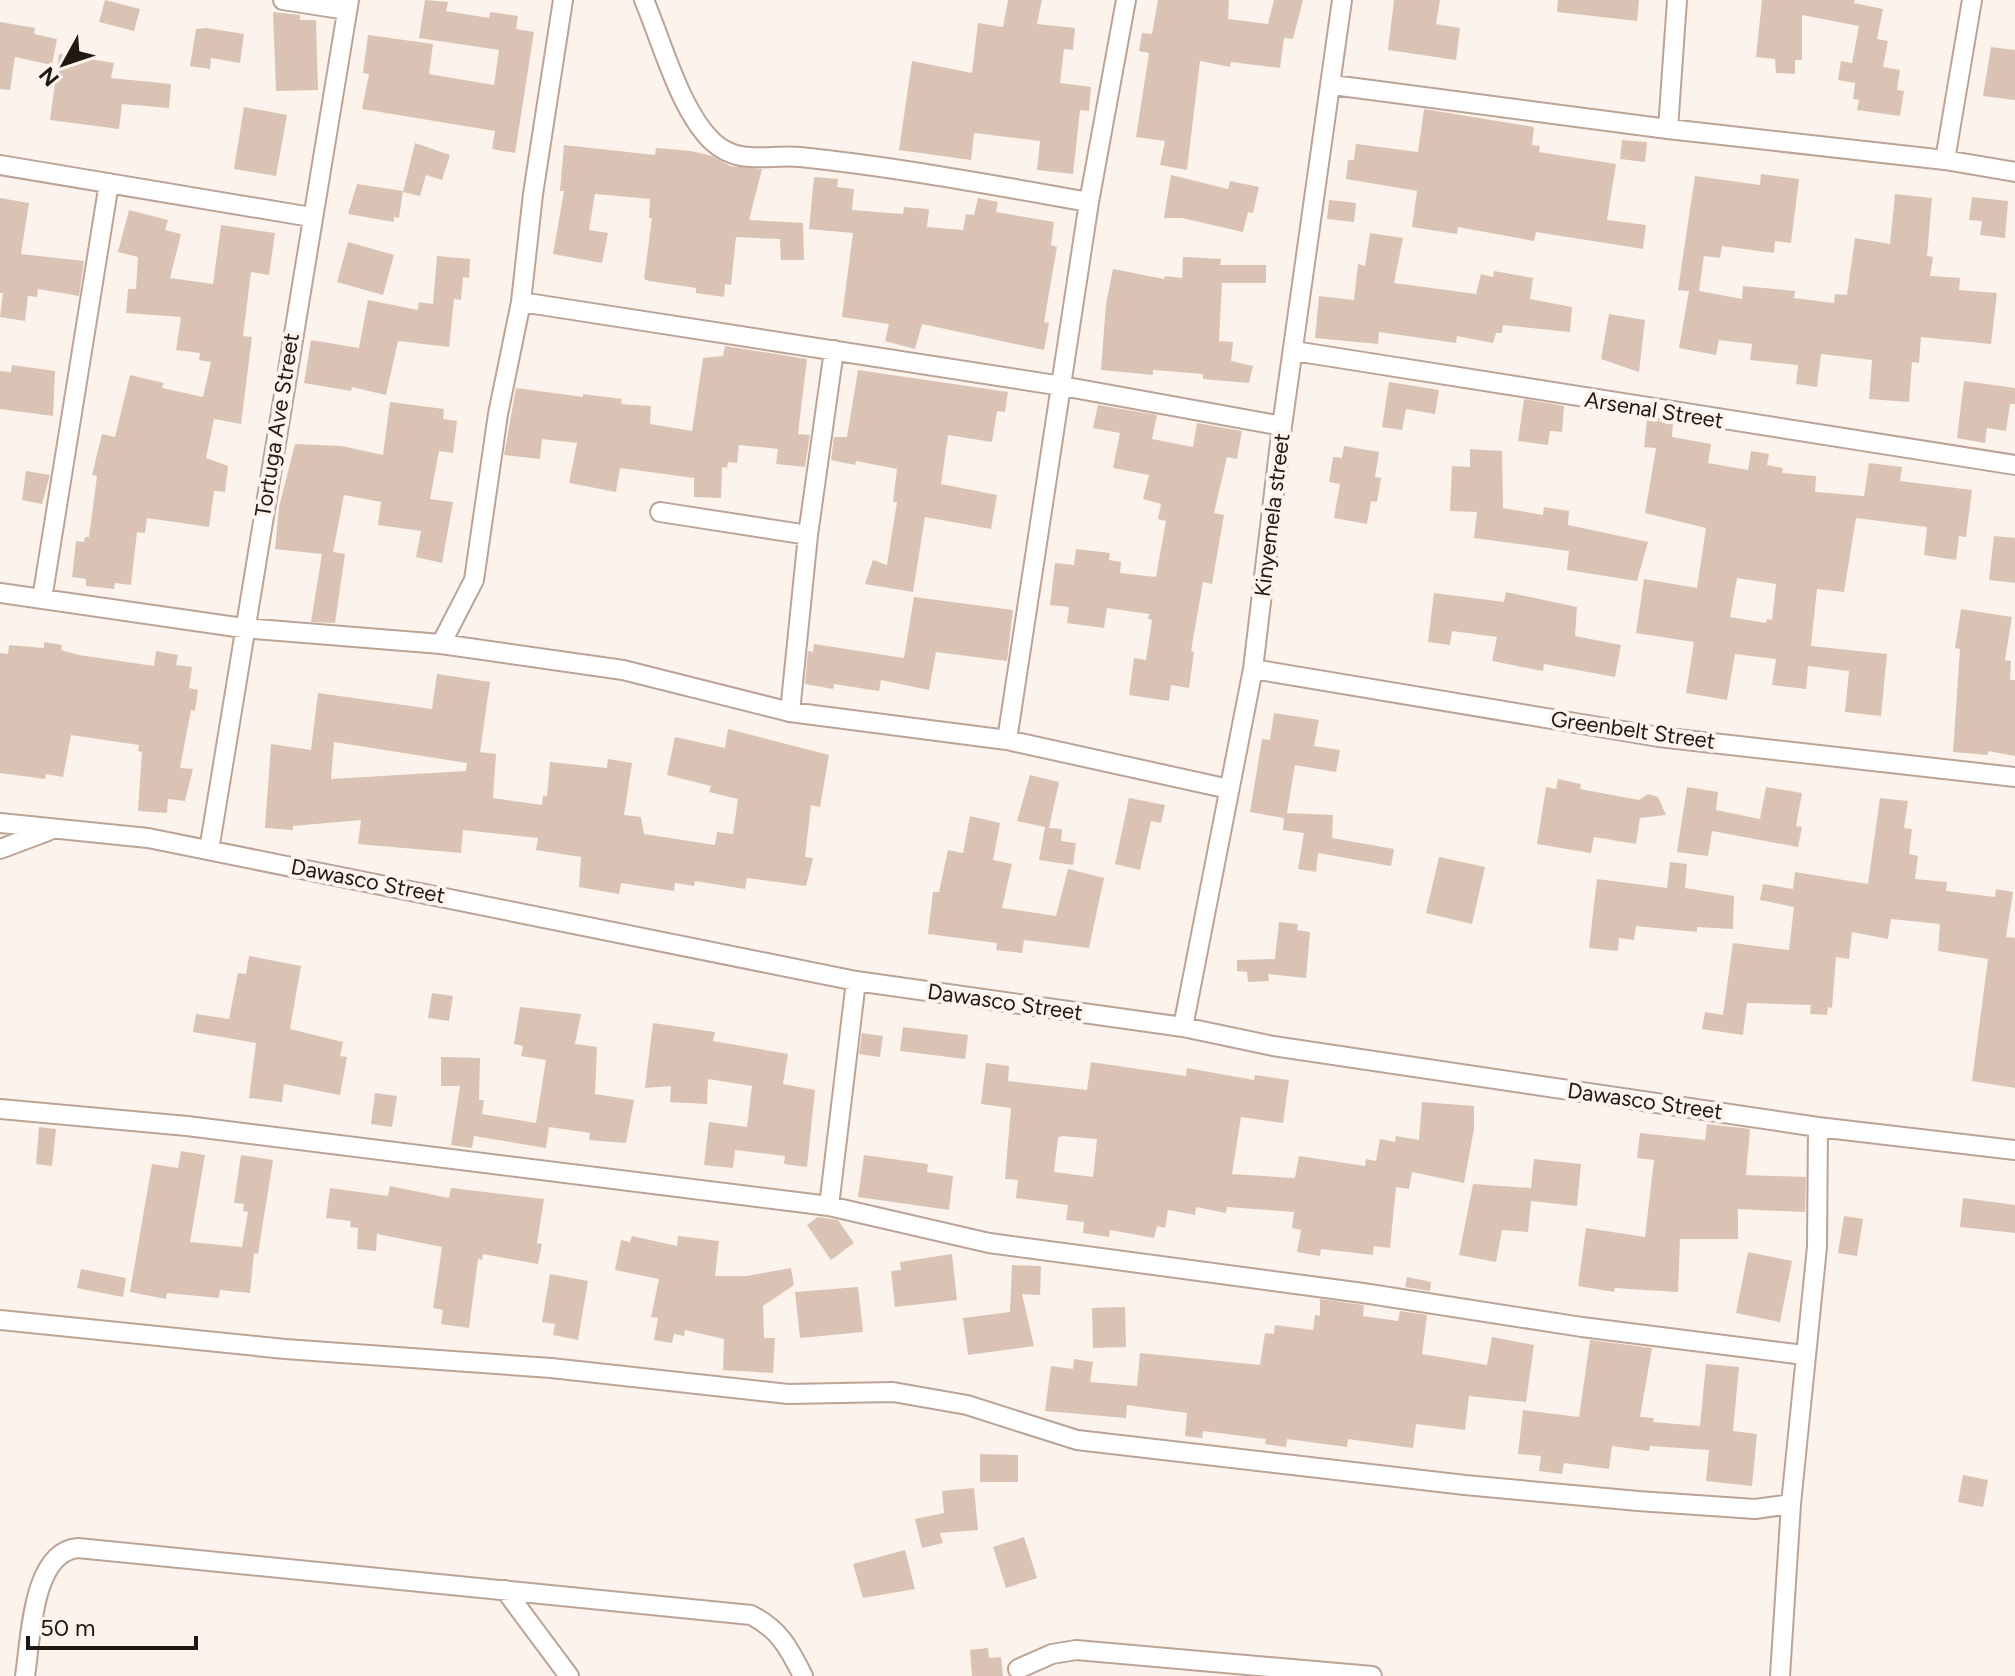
<svg xmlns="http://www.w3.org/2000/svg" width="2015" height="1676" font-family="Figtree,sans-serif">
<style>
.building{fill:#dac3b4;fill-rule:evenodd}
.lines{fill:none;stroke-linecap:round;stroke-linejoin:round}
.minor-casing{stroke:#bba495;stroke-width:22}
.minor{stroke:#fff;stroke-width:18}
.labels{text-anchor:middle;dominant-baseline:central;stroke-width:8;stroke-linejoin:round;paint-order:stroke}
.street-label{font-size:22px;fill:#201813;stroke:#fcf3ec}
</style>
<rect width="100%" height="100%" fill="#fcf3ec"/>
<path class="building" d="M105 0 140 9 134 31 99 22Z
M425 0 448 2 446 11 489 18 490 12 518 16 516 29 534 32 515 153 492 149 495 131 362 109 369 74 363 73 368 35 433 44 429 74 494 85 499 50 419 38Z
M1008 0H1042L1037 24 1075 28 1073 50 1064 49 1060 83 1091 87 1089 111 1080 110 1073 174 1037 170 1040 141 974 133 971 160 899 150 912 61 972 73 978 23 1003 27Z
M1158 0H1229L1228 19 1268 24 1274 0H1303L1293 39 1284 38 1280 68 1231 62 1230 67 1200 61 1187 170 1160 165 1165 141 1136 137 1149 53 1139 51 1142 33 1152 34Z
M1394 0H1440L1436 24 1460 28 1456 60 1388 50Z
M1558 0H1639L1637 21 1557 12Z
M1762 0H1855L1854 3 1883 9 1877 39 1888 41 1883 67 1900 70 1897 90 1904 91 1900 116 1857 110 1859 100 1853 99 1855 83 1838 80 1841 61 1852 63 1859 26 1802 15V60H1795V74L1776 73 1775 59 1756 57Z
M273 12 300 15V20H316L318 90 276 91Z
M0 22 35 28 34 34 57 39 52 65 15 57 10 90 0 89Z
M206 28 244 34 240 63 211 58 210 69 190 66 196 29Z
M1991 47 2015 50V100L1983 96Z
M59 54 114 63 111 78 171 84 169 108 122 104 119 129 50 120Z
M244 107 287 115 276 176 234 169Z
M1424 109 1534 127 1532 145 1540 146 1539 152 1616 164 1607 220 1646 225 1643 249 1536 232 1534 241 1458 227 1457 234 1412 227 1417 191 1346 179 1348 160H1354L1356 144 1418 152Z
M1622 140 1647 142 1645 162 1620 159Z
M415 143 450 155 442 180 426 175 420 196 403 192Z
M564 145 655 155 656 148 691 151 712 156 730 166 762 169 749 220 803 223 804 260H781L780 239 736 237 731 285 725 284 724 297 696 293V288L649 281 644 279 652 218H649L650 199 595 194 589 230 608 233 602 263 553 254 564 191H560Z
M1761 174 1799 179 1791 243 1775 241 1774 253 1722 246 1720 258 1704 256 1699 291 1742 299 1743 286 1795 291 1794 298 1834 303 1835 294 1847 295 1855 238 1890 244 1895 194 1932 198 1927 256 1933 257 1930 276 1960 278 1959 290 1997 293 1991 344 1921 337 1919 363 1912 362 1909 402 1869 399 1872 360 1821 354 1817 387 1796 384 1798 365 1750 360 1752 344 1719 340 1716 355 1679 348 1689 291 1678 290 1695 176 1760 185Z
M1171 175 1228 189 1230 181 1259 187 1253 213 1248 212 1243 232 1182 218H1164Z
M814 177 838 179 837 187 854 189 852 210 903 214 904 207 929 209 927 227 963 230 966 214 974 215 978 198 998 202 996 212 1054 222 1051 245 1057 247 1044 322 1049 323 1044 350 922 324 915 349 885 341 889 324 842 317 853 233 809 229Z
M357 184 403 191 399 218 394 217V222L348 214Z
M1972 197 2008 201 2005 238 1980 235 1982 221 1969 220Z
M0 198 29 203 21 254 84 261 79 296 38 289 37 297 28 296 25 321 0 317 3 293H0Z
M1329 200 1356 203 1354 222 1327 219Z
M129 210 168 220 165 230 181 234 170 278 213 284 221 225 275 233 269 275 251 272 243 336 252 337 241 424 214 419 206 458 228 466 225 492 214 491 209 527 147 518 145 533 137 532 131 585 115 583 114 589 86 586V579L72 577 76 541 84 542 85 537H89L97 476 92 475 102 434 115 437 130 375 164 383 162 388 203 397 211 362 199 360 200 353 176 350 181 317 126 313 128 289H136L138 257 118 252Z
M1370 233 1403 238 1394 283 1476 294 1481 274 1493 277 1494 271 1533 278 1530 299 1572 307 1570 332 1503 325 1502 333H1496L1493 343 1457 336 1456 343 1379 332 1378 344 1315 338 1319 296 1354 300 1358 264 1365 266Z
M348 242 394 255 383 295 337 282Z
M437 256 470 259 469 278 463 277 461 300 454 299 449 347 398 341 386 395 352 387 351 391 304 383 311 340 359 348 368 300 418 310 419 302 433 304Z
M1183 257 1221 259 1220 265H1266V283H1222L1219 341 1233 342 1231 361 1253 366 1249 383 1203 379V374L1153 370V375L1101 370 1106 304 1113 269 1164 279 1165 276 1182 278Z
M1609 314 1645 320 1639 372 1601 359Z
M725 346 807 359 798 434 810 435 805 467 776 464 778 449 739 445 737 463 728 462 727 468 722 467 721 498 694 497V478L620 468 616 492 569 483 577 443 542 439 540 459 504 455 516 388 583 397V394L622 399 621 404 651 406 650 424 692 431 703 358 723 356Z
M12 365 55 371 53 416 0 409V371L11 372Z
M858 370 1008 392 1005 412 997 411 992 442 948 435 941 484 997 495 991 529 925 517 913 592 865 584 873 560 887 565 897 502H893L897 469 856 461 855 465 831 460 834 437H847Z
M1964 381 2015 388V404H2010L2006 431 1987 428 1985 443 1957 438Z
M1389 382 1439 390 1435 414 1406 409 1402 430 1382 427Z
M1524 399 1564 406 1562 432 1550 431 1548 445 1518 441Z
M390 402 444 409 443 419 457 421 453 453 439 451 430 499 453 502 442 563 416 557 421 531 378 525 381 502 344 495 333 552 345 554 335 623 311 622 322 554 275 549 279 507 295 444 342 446 383 455Z
M1098 405 1157 415 1152 439 1193 447 1197 423 1242 431 1237 459 1227 457 1214 513 1224 515 1212 584 1203 582 1191 651 1194 652 1189 688 1171 685 1169 701 1129 695 1134 658 1146 660 1152 620 1148 619 1149 614 1107 608 1104 628 1067 623 1069 607 1050 605 1055 563 1074 565 1076 549 1110 553 1109 560 1121 562 1120 573 1156 577 1166 521 1158 519 1161 504 1143 499 1149 475 1113 468 1120 433 1093 428Z
M1647 419 1673 423 1672 437 1711 444 1708 463 1748 470 1751 451 1769 454 1767 465 1783 468 1782 473 1816 476 1815 492 1864 496 1869 463 1902 467 1900 481 1972 490 1966 537 1959 536 1956 560 1924 555 1927 527 1856 518 1844 592 1817 589 1811 646 1887 654 1881 716 1845 712 1849 671 1808 666 1806 689 1772 685 1776 659 1735 654 1727 700 1686 693 1694 642 1636 633 1644 579 1697 588 1706 528 1645 513 1656 448 1644 447ZM1737 578 1776 584 1772 620 1767 619 1766 623 1730 617Z
M1344 446 1379 452 1375 477 1381 478 1377 502 1371 501 1367 524 1334 518 1340 484 1329 482 1333 457 1342 458Z
M1470 449 1502 451 1503 508 1543 515 1544 507 1569 511 1568 525 1648 542 1637 581 1567 570 1569 551 1474 538 1477 512 1450 511 1452 466 1470 467Z
M26 471 50 475 42 504 22 500Z
M1994 536 2015 538V583L1989 580Z
M1506 592 1577 607 1575 636 1621 645 1615 677 1544 664 1543 671 1492 661 1497 637 1452 631 1450 645 1428 642 1434 593 1504 602Z
M914 597 1013 610 1007 661 936 652 929 690 881 680 879 691 834 684 833 689 805 684 808 651 813 652 814 644 904 658Z
M1961 609 2012 617 2005 660 2011 661 2010 680H2015V756L1988 751V755L1953 752 1960 649 1955 648Z
M44 642 62 645 61 650 79 655 154 666 156 651 178 655 176 665 192 667 189 688 198 690 195 711 191 710 180 768 193 769 185 801 168 799 167 813 138 811 142 752 138 751 139 745 71 735 63 777 46 774 45 779 0 773V653L8 654 9 645 44 648Z
M437 674 490 682 480 752 496 754 493 798 542 805 543 796H547L550 762 607 768 608 759 632 763 624 815 641 817 644 834 715 845 717 832 733 834 738 799 709 792 711 786 667 775 675 737 725 748 728 729 829 755 820 807 811 805 805 857 813 858 806 886 747 878 745 889 695 881 694 886 675 883 674 891 621 883 619 894 579 887 581 857 536 850 538 838 463 830 461 853 358 844 361 820 293 826V830L265 828 271 744 311 750 318 693 432 709ZM334 742 467 763 466 771 331 779Z
M1274 713 1319 720 1314 746 1340 750 1336 772 1295 765 1287 813 1333 815 1332 838 1394 849 1391 866 1318 853 1316 872 1298 869 1304 833 1283 830 1284 818 1250 812 1262 739 1270 740Z
M1030 775 1059 782 1049 828 1062 829 1061 841 1076 843 1073 865 1039 860 1045 827 1017 821Z
M1558 779 1581 784 1580 789 1639 800 1648 794 1658 797 1666 815 1640 818 1636 844 1594 837 1591 853 1537 844 1546 787 1556 789Z
M1687 787 1718 792 1716 810 1760 819 1766 787 1802 793 1796 826 1802 827 1798 847 1712 831 1708 856 1677 852Z
M1129 798 1165 805 1161 823 1151 821 1140 870 1115 864Z
M1880 798 1908 801 1904 828 1912 829 1909 854 1918 856 1915 879 1947 882 1946 891 1995 897 1996 889 2013 892 2006 937 2015 938V1088L1972 1081 1988 959 1938 951 1940 924 1891 919 1888 939 1852 932 1849 959 1836 957 1832 1008 1828 1007 1827 1015 1810 1014 1811 1005 1747 1003 1743 1035 1702 1029 1705 1012 1723 1015 1733 943 1789 950 1794 907 1760 900 1763 884 1793 889 1795 872 1868 884Z
M970 816 1000 823 993 860 1012 864 1002 908 1056 916 1068 869 1104 878 1089 948 1024 940 1022 953 996 950 997 943 928 934 933 892H939L948 850 963 853Z
M1439 857 1485 867 1472 924 1426 913Z
M1670 862 1687 864 1685 888 1734 896 1733 929 1697 927V932L1636 926 1634 940 1619 938 1618 951 1589 948 1597 879 1667 888Z
M1279 922 1298 924 1297 930 1310 932 1306 978 1268 974 1269 981 1248 982 1247 972 1237 971V960L1275 959Z
M249 956 301 966 290 1029 343 1042 340 1056 347 1057 340 1095 284 1084 282 1102 249 1098 256 1043 193 1032 196 1014 229 1019 238 973 246 974Z
M432 993 453 996 449 1021 428 1018Z
M520 1007 581 1014 575 1044 597 1047 595 1094 634 1100 626 1143 589 1140 590 1133 549 1127 546 1148 474 1136 472 1148 451 1145 460 1086H441V1057L480 1058 479 1100H484L482 1114 536 1123 546 1060 521 1056 523 1046 514 1044Z
M653 1023 715 1032 713 1041 788 1054 783 1084 815 1090 807 1167 784 1164 785 1156 735 1150 733 1168 704 1165 709 1122 747 1127 752 1086 708 1079 707 1104 670 1102 671 1086 645 1088Z
M903 1027 968 1035 965 1059 900 1051Z
M862 1033 883 1036 880 1057 859 1054Z
M1091 1062 1186 1076 1187 1068 1254 1080 1255 1075 1289 1080 1283 1123 1241 1117 1232 1174 1295 1178 1299 1156 1365 1166 1366 1159 1376 1161 1380 1139 1395 1142 1396 1136 1419 1140 1422 1102 1474 1106V1129L1464 1183 1412 1172 1409 1189 1396 1187 1390 1248 1374 1246 1373 1255 1321 1249 1320 1256 1297 1252 1301 1230 1292 1228 1294 1212 1227 1207 1226 1213 1196 1207 1195 1215 1168 1210 1165 1228 1157 1226 1154 1238 1110 1230 1109 1237 1083 1233 1084 1222 1066 1220 1068 1205 1016 1198 1018 1180 1005 1179 1011 1108 981 1104 986 1063 1009 1066 1008 1081 1087 1090ZM1062 1136 1097 1139 1093 1177 1054 1172 1058 1138Z
M375 1093 397 1096 392 1127 371 1124Z
M1707 1124 1750 1129 1746 1175 1806 1177 1805 1212 1738 1209V1239H1680L1678 1292 1615 1288 1614 1292 1578 1286 1586 1228 1645 1237 1654 1160 1637 1158 1640 1133 1705 1140Z
M39 1127 56 1129 52 1166 36 1164Z
M181 1151 205 1155 190 1242 242 1247 248 1212 243 1211 244 1204 234 1203 241 1155 273 1160 258 1254 254 1253 250 1293 220 1290 219 1298 167 1293 166 1299 130 1292 152 1164 178 1168Z
M864 1155 928 1164 927 1172 953 1176 949 1210 858 1197Z
M1534 1159 1581 1164 1577 1206 1531 1201 1528 1232 1502 1230 1496 1262 1459 1255 1473 1184 1531 1188Z
M390 1186 449 1198 451 1188 544 1199 537 1243 542 1244 538 1264 483 1254 482 1260 478 1259 469 1328 441 1324 443 1310 433 1308 442 1247 377 1234 376 1251 357 1249 358 1228 350 1227 351 1221 326 1218 330 1188 388 1196Z
M1963 1198 2015 1205V1233L1960 1227Z
M1844 1216 1863 1219 1857 1256 1838 1253Z
M818 1217 838 1220 854 1243 831 1260 807 1225Z
M632 1236 677 1246 678 1236 719 1241 715 1276H746L791 1268 794 1285 763 1306 764 1338H775L773 1373 723 1370 724 1339 685 1330 684 1336 674 1334 672 1343 654 1340 658 1318 651 1317 659 1279 615 1270 621 1240 630 1242Z
M1748 1252 1792 1261 1780 1322 1736 1313Z
M952 1254 957 1300 895 1307 891 1271 901 1270 900 1262Z
M1012 1265 1041 1266 1040 1295 1022 1294 1034 1346 968 1355 963 1318 1010 1312Z
M81 1269 126 1278 123 1297 77 1288Z
M550 1274 588 1281 578 1340 553 1335 555 1324 542 1322Z
M1407 1277 1431 1282 1430 1291 1405 1287Z
M858 1287 863 1332 800 1338 795 1292Z
M1320 1299 1364 1305 1363 1316 1398 1321 1400 1311 1427 1315 1422 1354 1487 1365 1492 1337 1534 1345 1526 1402 1469 1396 1465 1430 1416 1424 1413 1448 1348 1439 1347 1447 1287 1439 1286 1447 1265 1444 1266 1439 1203 1431 1202 1438 1185 1436 1187 1413 1127 1405 1126 1418 1045 1411 1051 1366 1073 1369 1074 1359 1093 1362 1090 1382 1137 1386 1140 1353 1260 1365 1265 1333 1274 1334 1275 1325 1313 1330 1315 1315 1320 1316Z
M1125 1307 1126 1347 1093 1348 1092 1308Z
M1590 1340 1652 1348 1640 1417 1654 1418 1653 1422 1700 1426 1706 1364 1739 1367 1733 1431 1757 1434 1752 1486 1706 1481 1709 1450 1650 1446 1649 1451 1612 1446 1609 1469 1564 1463 1562 1474 1539 1471 1541 1456 1518 1454 1523 1410 1579 1417Z
M980 1454 1018 1455V1482H980Z
M1963 1475 1988 1480 1983 1507 1958 1502Z
M974 1488 978 1530 940 1533 943 1543 922 1548 915 1519 944 1513 942 1491Z
M1024 1537 1037 1578 1006 1588 993 1547Z
M905 1550 915 1589 863 1598 853 1564Z
M988 1648 989 1658 1001 1657 1003 1676H972L970 1650Z"/>
<g class="lines">
<defs>
<path id="minor" d="M283 0 347 10
M644 0C662 42 680 111 713 142 739 166 769 154 800 157 897 167 992 185 1089 202
M1333 85 1668 129 1945 160 2015 172
M1668 129 1677 0
M1945 160 1972 0
M0 165 311 217
M521 302 1062 386 1282 426
M1294 351 2015 465
M660 512 808 535
M0 593 243 628 441 644 623 670 790 712 1007 740 1229 789
M42 599 109 183
M441 644 474 580 498 414 521 302 533 194 563 0
M1253 669 1659 737 2015 777
M790 712 808 535 834 350
M1007 740 1089 202 1126 0
M0 823 148 838 856 981 1183 1027 1273 1046 1818 1127 2015 1150
M0 849 48 831
M209 850 349 0
M1183 1027 1253 669 1282 426 1342 0
M0 1109 187 1126 829 1206 989 1243 1363 1293 1582 1327 1804 1355
M829 1206 856 981
M0 1320 285 1349 551 1368 788 1394 893 1392 967 1405 1077 1440 1465 1485 1638 1501 1755 1509 1791 1504
M505 1590 569 1676
M1018 1669 1052 1654 1076 1650 1372 1676
M25 1676C31 1638 32 1552 78 1548L751 1615C779 1629 789 1648 803 1676
M1780 1676 1791 1504 1817 1247 1818 1127"/>
</defs>
<use href="#minor" class="minor-casing"/>
<use href="#minor" class="minor"/>
</g>
<g class="labels">
<g class="street-label">
<text transform="translate(1654 410) rotate(9)">Arsenal Street</text>
<text transform="translate(277 425) rotate(-81)">Tortuga Ave Street</text>
<text transform="translate(1272 515) rotate(-83)">Kinyemela street</text>
<text transform="translate(1633 730) rotate(8)">Greenbelt Street</text>
<text transform="translate(368 881) rotate(11)">Dawasco Street</text>
<text transform="translate(1005 1002) rotate(8)">Dawasco Street</text>
<text transform="translate(1645 1101) rotate(8)">Dawasco Street</text>
</g>
</g>
<g transform="translate(64 64) rotate(230)" stroke="#fcf3ec" stroke-width="6" paint-order="stroke">
<path d="M0-6L14 30L0 20L-14 30Z" fill="#201813"/>
<text y="-12" font-size="22" font-weight="bold" text-anchor="middle" fill="#201813">N</text>
</g>
<path d="M28 1636v12h168v-12" fill="none" stroke="#201813" stroke-width="4"/>
<text x="40" y="1636" font-size="24" fill="#201813" stroke="#fcf3ec" stroke-width="6" paint-order="stroke">50 m</text>
</svg>
